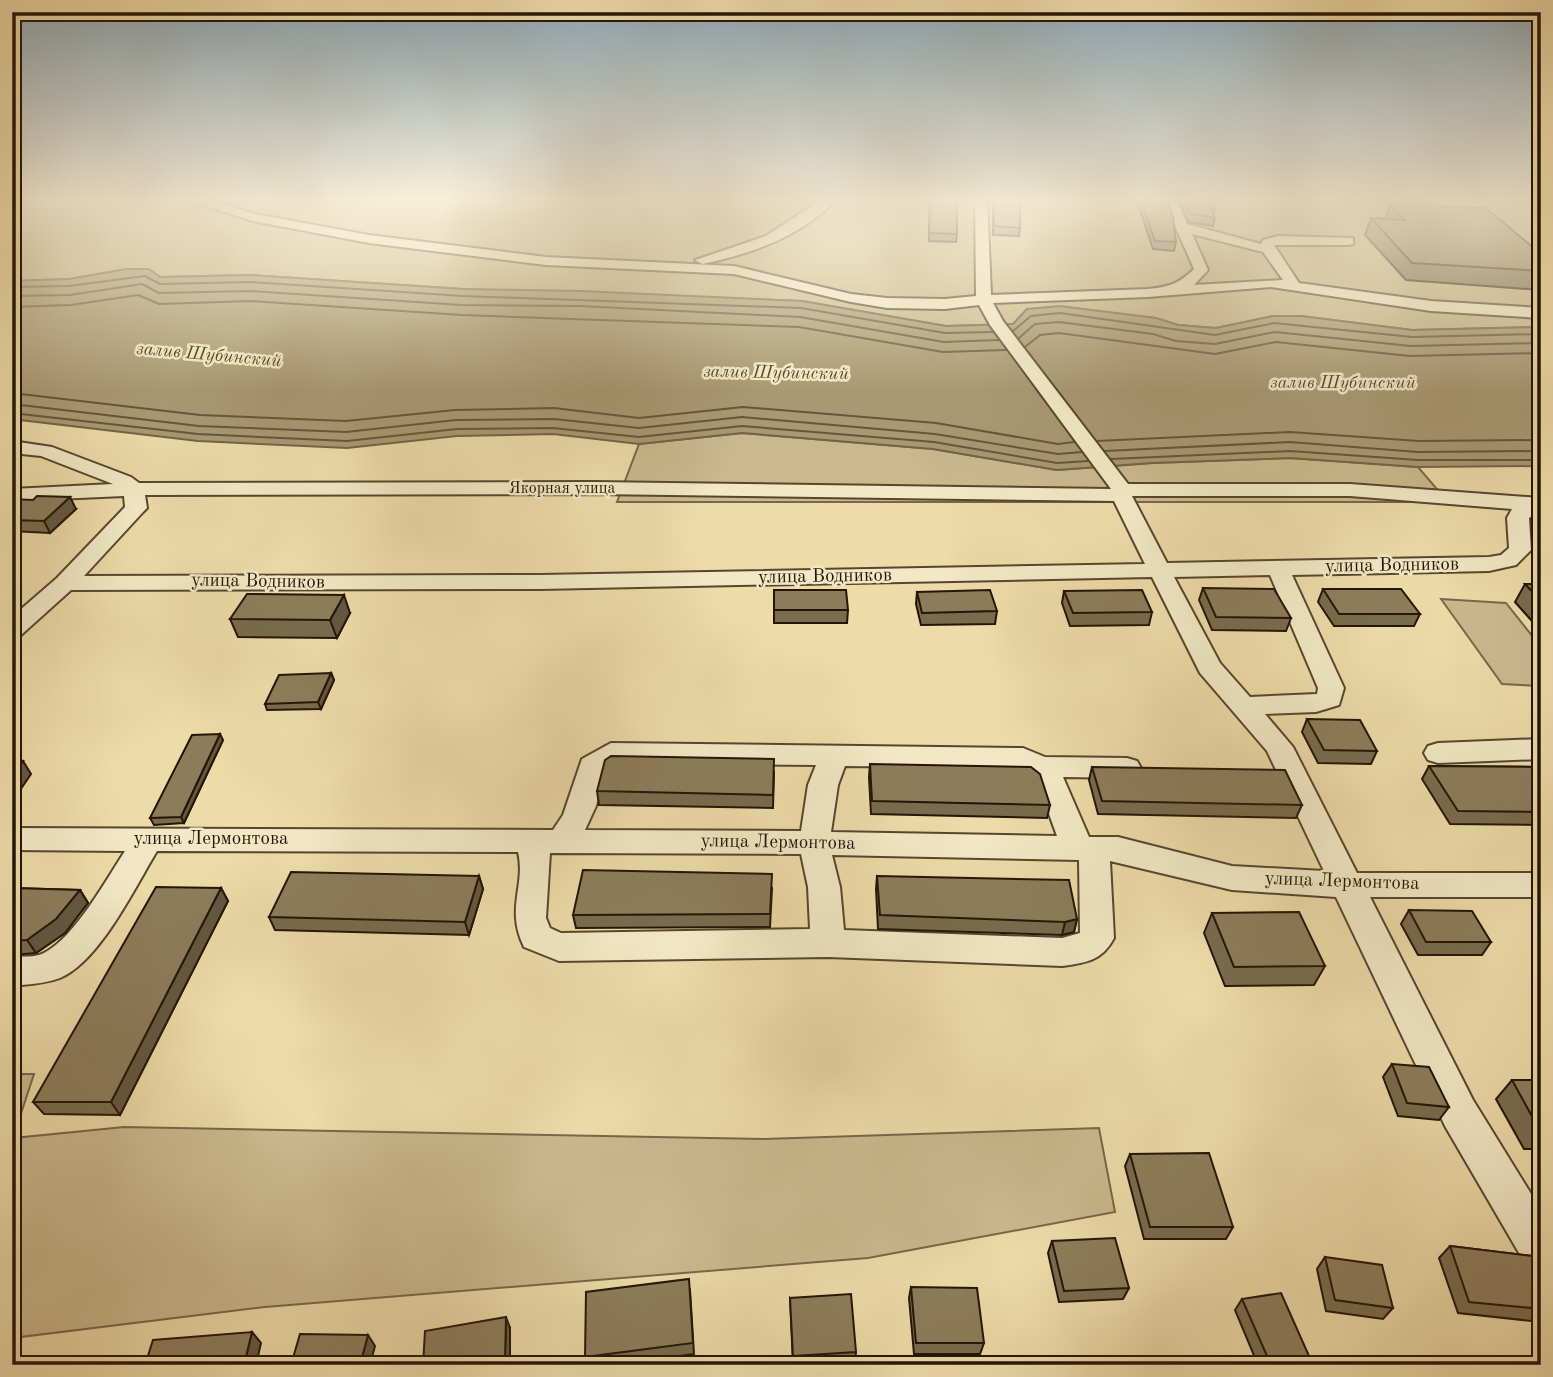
<svg xmlns="http://www.w3.org/2000/svg" width="1553" height="1377" font-family="'Old Standard TT',serif">
<style>
.green{fill:#cbb98d;stroke:#78674a;stroke-width:2}
.water{fill:#a99871;stroke:#746447;stroke-width:2}
.lines{fill:none;stroke-linecap:round;stroke-linejoin:round}
.shore{stroke:#66563c;stroke-width:2}
.minor-casing{stroke:#56462f;stroke-width:4}
.minor{fill:#f3e8c6;fill-rule:evenodd}
.wall{fill:#796b4e;stroke:#241507;stroke-width:2}
.shaded-wall{fill:#635740;stroke:#241507;stroke-width:2}
.building{fill:#8d7c5b;stroke:#241507;stroke-width:2}
.labels{text-anchor:middle;dominant-baseline:central;stroke-width:5;stroke-linejoin:round;paint-order:stroke}
.far-street-label{font-size:16px;fill:#241507;stroke:#f3e8c6}
.far-water-label{font-size:18px;font-style:italic;fill:#594931;stroke:#f3e8c6}
.street-label{font-size:19px;fill:#241507;stroke:#f3e8c6}
</style>
<rect width="100%" height="100%" fill="#eddba8"/>
<filter id="stains"><feTurbulence type="fractalNoise" baseFrequency=".00286" numOctaves="4"/><feColorMatrix values="0 0 0 0 .2 0 0 0 0 .09 0 0 0 0 .02 0 0 0 .5 -.17"/></filter>
<radialGradient id="worn" r=".72"><stop offset=".6" stop-color="#630" stop-opacity="0"/><stop offset="1" stop-color="#630" stop-opacity=".3"/></radialGradient>
<path class="green" d="M12 198H1541V327L1412 330 1301 316H1273L1216 328 1178 325 1156 318 1027 309 1013 324 946 326 802 301 463 289 251 275 160 277 148 269H127L69 279 12 281Z
M742 433 933 449 1057 470 1152 463 1290 458 1418 467 1448 502H617L639 444Z
M1441 599 1506 603 1541 647V686L1502 684Z
M12 1074H34L13 1138 124 1127 764 1139 1099 1128 1115 1212 868 1258 265 1307 12 1338Z"/>
<path class="water" d="M127 269H149L160 277 251 275 463 289 581 291 802 301 946 326 1013 324 1027 309 1060 306 1156 318 1178 325 1216 328 1273 316H1301L1412 330 1541 327V466L1418 467 1290 458 1152 463 1057 470 933 449 742 433 639 444 553 434 457 436 347 448 198 441 12 419V281L69 279Z"/>
<g class="lines">
<path class="shore" d="M12 287 69 286 145 276 160 284 251 282 463 296 801 308 945 333 993 332
M12 296 70 295 142 284 159 293 251 291 462 305 580 306 800 317 944 342 999 340
M12 307 71 305 138 295 159 304 251 301 462 315 799 327 943 352 1006 350
M1013 331 1031 316 1060 313 1215 335 1274 323 1412 337 1541 334
M1019 338 1035 324 1059 322 1153 334 1176 341 1215 344 1275 332 1411 346 1541 343
M1025 347 1040 335 1059 333 1215 354 1276 342 1410 356 1541 353
M12 393 200 415 346 421 455 410 554 408 639 418 743 407 936 423 1058 444 1074 442
M12 404 199 426 346 432 456 420 554 419 639 428 742 417 935 434 1058 454 1082 452
M12 413 198 434 347 441 457 429 553 428 639 437 742 426 934 442 1057 463 1088 461
M1097 441 1290 432 1419 441 1541 440
M1105 451 1290 442 1418 452 1541 451
M1111 459 1290 451 1418 460H1541"/>
<defs>
<path id="minor" d="M12 198H33L12 204Z
M181 198H201L255 214 369 235 546 257 734 266 851 294 887 298 945 299 976 296 975 198H987L991 295 1148 289C1168 287 1179 284 1194 269L1163 198H1175L1187 224 1261 244 1263 240 1278 236 1353 238V244L1348 245H1274L1299 283 1431 301 1541 308V318L1431 311 1271 287 1148 297 993 303 1003 321 1128 484H1350L1541 498V511L1529 518 1531 550 1516 565 1489 571 1292 575 1344 688 1339 705 1316 712 1265 714 1293 747 1357 873H1541V897H1370L1473 1100 1541 1210V1271L1526 1265 1445 1126 1336 897 1232 890 1110 861 1114 938C1102 961 1085 963 1062 966L828 957 559 961 524 947C505 908 526 886 518 852L157 851C135 887 100 961 60 978 44 984 29 984 12 986V957C22 956 35 958 44 953 75 937 106 880 125 851L12 850V828L553 830 563 815 582 759 611 743 1023 748 1045 757 1127 758 1137 761 1141 768 1137 775 1127 778 1063 777 1089 837H1118L1232 866 1324 871 1267 751 1200 673 1152 577 540 589 71 590 21 635 12 637V617L57 578 125 507 124 496 12 501V489L113 484 41 456 12 453V441L52 447 131 477 139 483 594 482 1111 489 990 325 979 305 945 309 887 308 851 302 734 274 546 265 369 243 253 221ZM1192 234 1263 252 1283 280 1194 285 1208 270ZM594 494 1114 501 1145 564 540 575 84 576 143 512 147 508 145 495ZM1132 496H1350L1512 509 1507 518 1509 548 1501 555 1489 557 1167 563ZM1270 575 1318 688 1317 694 1250 697 1220 663 1174 577ZM617 763 816 765 808 785 801 831 585 830 596 806 605 771ZM845 766 1018 768 1039 786 1057 836 831 832 838 785ZM550 853 801 854 808 887 810 929 561 933 550 928 546 918ZM832 855 1079 860 1080 933 1062 938 844 930 840 887Z
M824 198H838C803 236 751 254 702 264L695 260 766 236Z
M1541 739V759L1438 763 1428 760 1424 753 1428 746 1438 743Z"/>
</defs>
<use href="#minor" class="minor-casing"/>
<use href="#minor" class="minor"/>
</g>
<path class="wall" d="M914 198H956L957 234 956 242 929 241 930 199Z
M993 198H1020V228L1019 236 993 235Z
M1136 198H1167L1176 242 1174 251 1153 249Z
M1178 198H1210L1215 209 1213 215 1215 218 1213 226 1189 222Z
M1390 205 1541 254V290L1406 280 1365 235 1371 218 1385 219Z
M12 499 76 509 50 533 12 531Z
M1525 584H1541V629H1539L1515 602Z
M1203 588 1291 618 1286 631 1212 630 1199 600Z
M1323 589 1420 614 1414 626H1334L1318 602Z
M774 590 848 610 847 623H774Z
M1064 591 1152 612 1149 625 1070 626 1062 603Z
M917 592 997 611 995 624 921 625 916 604Z
M350 613 337 638 238 637 230 619Z
M331 673 334 680 321 709 267 710 265 704Z
M1307 719 1377 751 1371 764 1318 763 1302 732Z
M223 740 184 823 154 825 150 818Z
M870 764 1050 805 1047 818 871 814 869 777Z
M1429 766 1541 767V825L1450 824 1422 779Z
M1092 767 1302 805 1296 818 1098 814 1089 780Z
M774 772 773 808 599 805 597 791Z
M479 876 483 889 469 935 275 930 269 917Z
M877 876 1077 919 1074 932 1062 935 878 929 876 889Z
M12 888 80 890 88 903 65 933 36 953 12 955Z
M221 888 228 901 120 1115 44 1114 33 1102Z
M772 888 770 927 576 928 573 915Z
M1409 910 1491 942 1482 955H1418L1401 924Z
M1212 913 1325 966 1314 985 1225 986 1204 933Z
M1392 1064 1449 1107 1439 1120 1398 1116 1383 1077Z
M1512 1080H1541V1149H1524L1496 1099Z
M1130 1154 1233 1227 1226 1239H1144L1125 1166Z
M1052 1241 1129 1288 1123 1299 1059 1302 1048 1253Z
M1450 1246 1541 1257V1322L1458 1313 1439 1258Z
M1325 1257 1393 1308 1383 1319 1326 1311 1317 1269Z
M911 1287 984 1343 980 1354H914L909 1298Z
M690 1290 694 1354 613 1365H587L585 1357Z
M790 1298 856 1352 855 1362 822 1365H793Z
M1242 1299 1313 1365H1258L1235 1310Z
M510 1328V1365H423Z"/>
<path class="shaded-wall" d="M70 497 76 509 50 533 44 521Z
M344 595 350 613 337 638 330 620Z
M331 673 334 680 321 709 318 702Z
M220 734 223 740 184 823 181 817Z
M23 761 31 774 12 802V776Z
M479 876 483 889 469 935 465 922Z
M221 888 228 901 120 1115 111 1102Z
M80 890 88 903 65 933 36 953 27 940Z
M1077 919 1074 932 1062 935 1065 922Z
M506 1317 510 1328V1365H507L505 1360Z
M252 1332 261 1343 256 1365H244Z
M368 1335 375 1346 370 1365H360Z"/>
<path class="building" d="M930 198H956L957 234 929 233Z
M994 198H1020V228L994 226Z
M1140 198H1167L1173 217 1176 242 1155 241Z
M1183 198H1210L1215 209 1210 208 1215 218 1191 214Z
M1390 205 1486 208 1541 254V271L1412 263 1371 218 1405 220Z
M37 496 70 497 44 521 12 520V499L33 500Z
M1525 584H1541V601Z
M1203 588 1274 589 1291 618 1216 617Z
M1323 589H1401L1420 614H1339Z
M774 590H846L848 610H774Z
M990 590 997 611 922 613 917 592Z
M1142 590 1152 612 1073 613 1064 591Z
M247 594 344 595 330 620 230 619Z
M331 673 318 702 265 704 279 675Z
M1307 719 1360 720 1377 751 1324 750Z
M220 734 181 817 150 818 192 735Z
M611 756 774 759 773 795 597 791 605 760Z
M12 761H23L12 776Z
M870 764 1031 767 1040 774 1050 805 872 801Z
M1429 766 1541 767V812L1458 811Z
M1092 767 1285 770 1302 805 1102 801Z
M583 870 772 874 770 914 573 915Z
M291 872 479 876 465 922 269 917Z
M877 876 1069 880 1077 919 1065 922 880 915Z
M156 887 221 888 111 1102H33Z
M12 888 80 890 56 919 27 940 12 941Z
M1409 910 1472 911 1491 942H1426Z
M1299 912 1325 966 1234 967 1212 913Z
M1392 1064 1429 1067 1449 1107 1407 1103Z
M1512 1080H1541V1131H1540Z
M1209 1153 1233 1227H1150L1130 1154Z
M1115 1238 1129 1288 1064 1291 1052 1241Z
M1450 1246 1541 1257V1309L1469 1302Z
M1325 1257 1382 1265 1393 1308 1335 1300Z
M689 1279 693 1343 585 1357 586 1292Z
M911 1287 977 1288 984 1343H916Z
M1281 1293 1313 1365H1271L1242 1299Z
M851 1294 856 1352 793 1356 790 1298Z
M506 1317 505 1360 476 1365H423L425 1331Z
M252 1332 244 1365H145L153 1340Z
M300 1334 368 1335 360 1365H291Z
M97 1362 96 1365H62Z"/>
<linearGradient id="sky" x2="0" y2="1"><stop stop-color="#8fa9b8"/><stop offset="0.51" stop-color="#f7efd8"/><stop offset="1" stop-color="#f7efd8" stop-opacity="0"/></linearGradient>
<rect width="1553" height="391" fill="url(#sky)"/>
<g class="labels">
<g class="far-street-label">
<text x="562" y="489">Якорная улица</text>
</g>
<g class="far-water-label">
<text transform="translate(209 355) rotate(5)">залив Шубинский</text>
<text transform="translate(776 373) rotate(1)">залив Шубинский</text>
<text x="1343" y="383">залив Шубинский</text>
</g>
<g class="street-label">
<text transform="translate(1392 566) rotate(-1)">улица Водников</text>
<text transform="translate(825 577) rotate(-1)">улица Водников</text>
<text transform="translate(258 582) rotate(1)">улица Водников</text>
<text x="211" y="839">улица Лермонтова</text>
<text transform="translate(778 843) rotate(1)">улица Лермонтова</text>
<text transform="translate(1342 882) rotate(2)">улица Лермонтова</text>
</g>
</g>
<rect width="1553" height="1377" fill="none" stroke="#eddba8" stroke-width="42"/>
<rect x="14" y="14" width="1525" height="1349" fill="none" stroke="#241507" stroke-width="3.5"/>
<rect x="21" y="21" width="1511" height="1335" fill="none" stroke="#241507" stroke-width="2"/>
<rect width="100%" height="100%" filter="url(#stains)"/>
<rect width="100%" height="100%" fill="url(#worn)"/>
</svg>
